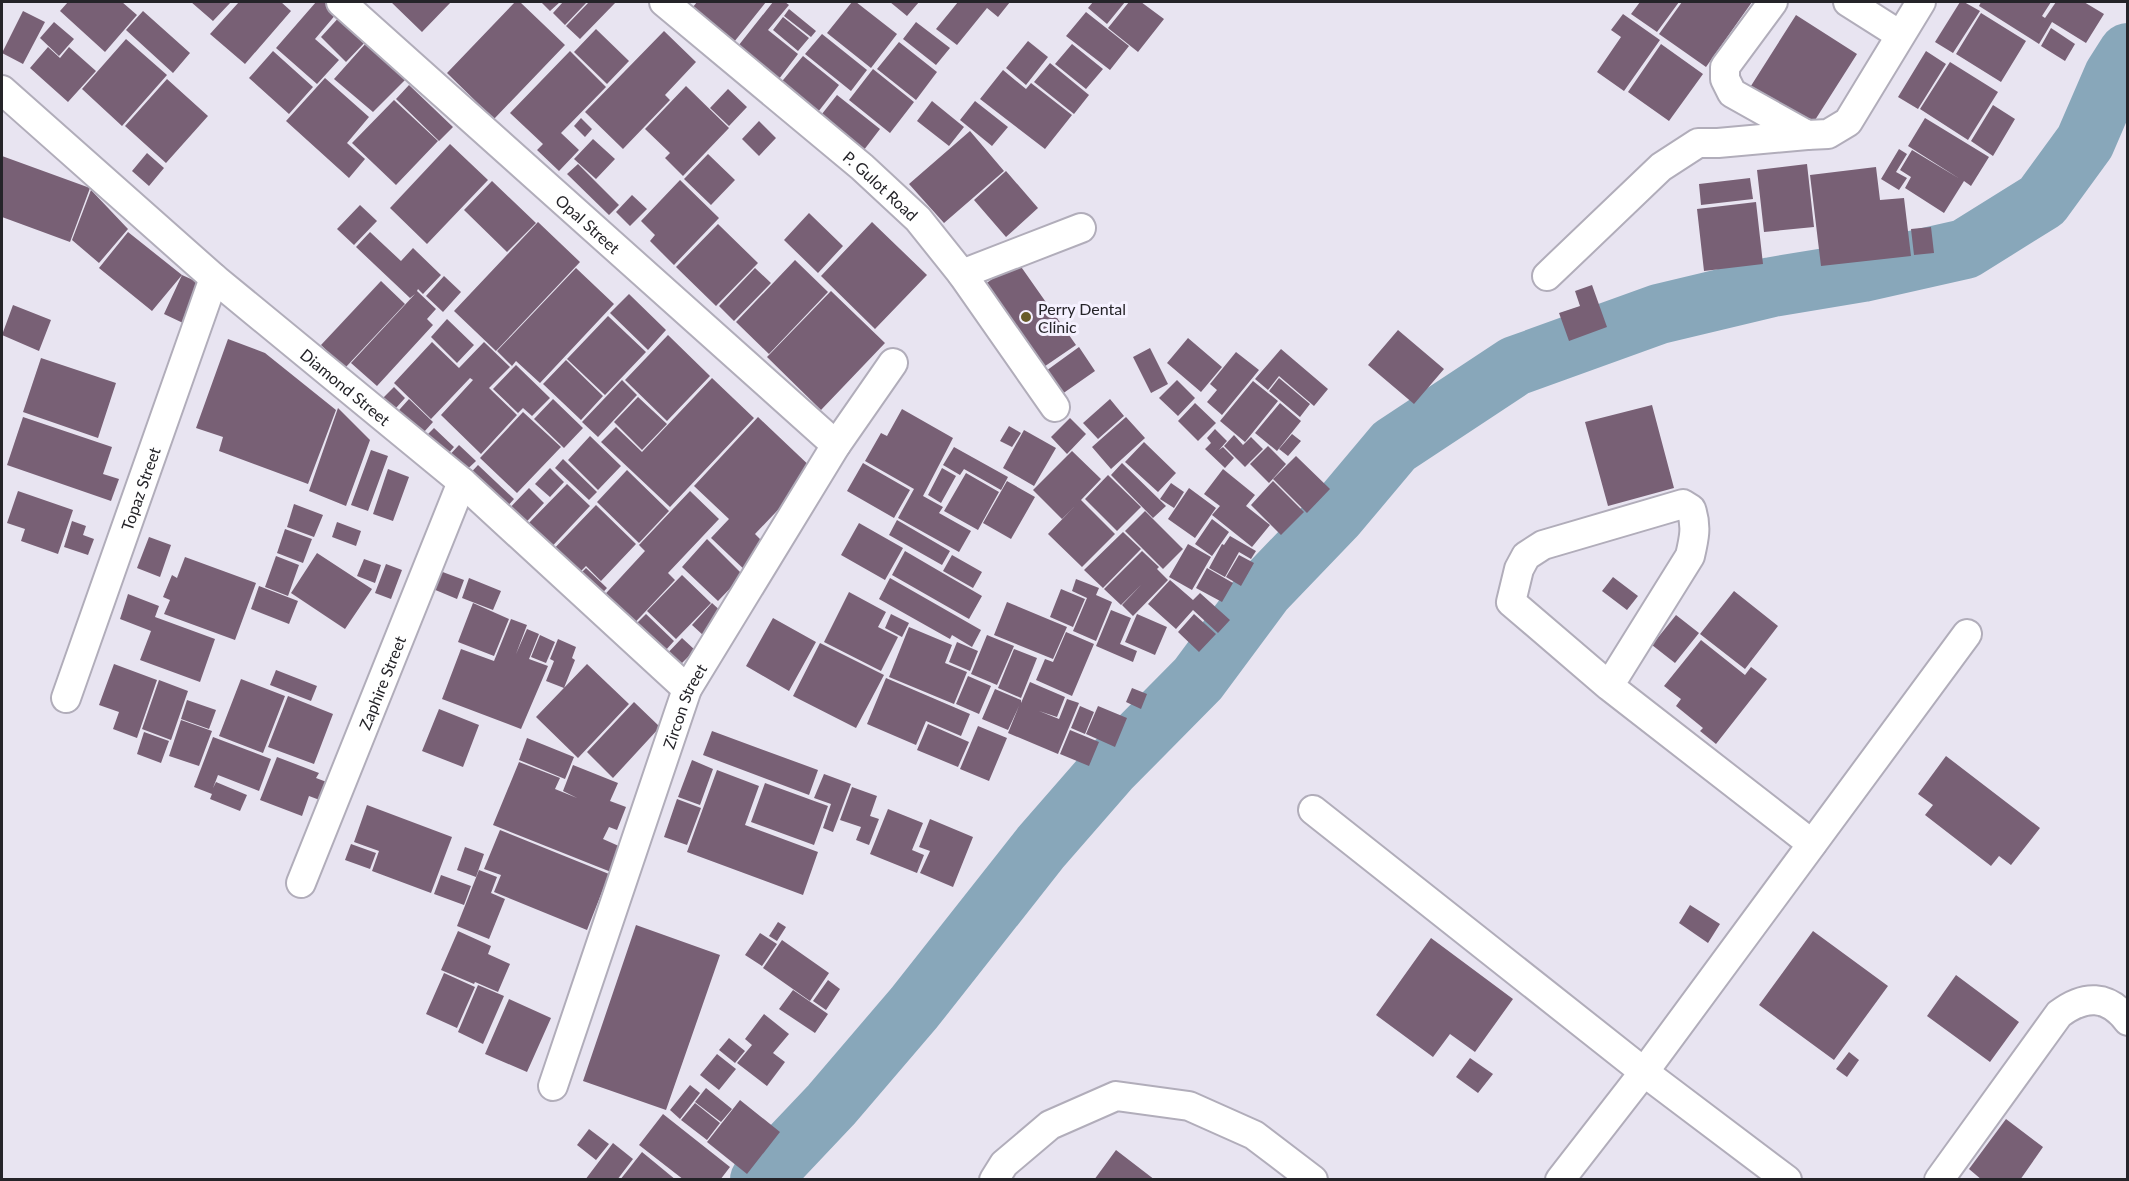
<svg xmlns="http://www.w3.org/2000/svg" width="2129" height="1181" font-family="Lato,sans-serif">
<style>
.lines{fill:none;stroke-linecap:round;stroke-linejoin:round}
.river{stroke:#88a7ba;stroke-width:60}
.building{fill:#786075}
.street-casing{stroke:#b1adba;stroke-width:32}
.street{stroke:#fff;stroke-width:28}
.poi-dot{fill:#685c29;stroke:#f5f1ff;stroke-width:2}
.labels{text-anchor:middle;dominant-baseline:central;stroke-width:6;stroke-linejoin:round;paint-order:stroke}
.street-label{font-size:16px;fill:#252429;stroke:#f5f1ff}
.poi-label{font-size:16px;fill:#252429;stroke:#f5f1ff;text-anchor:start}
</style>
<rect width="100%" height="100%" fill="#e8e4f1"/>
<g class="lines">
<path class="river" d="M760 1180 831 1105 914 1008 1041 847 1109 769 1198 679 1264 590 1336 515 1394 446 1515 366 1659 314 1772 287 1863 272 1965 249 2042 201 2085 142 2114 75 2128 53"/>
</g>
<path class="building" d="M68 2H122L137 15 105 52 60 11Z
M191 2H231L213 21Z
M239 2H281L291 11 245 64 210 34Z
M316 2H324L337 13 315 39 339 60 317 84 276 48Z
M391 2H451L422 32Z
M515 2H520L565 45 494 119 447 73Z
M541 2H560L550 11Z
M563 2H587L565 25 553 13Z
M589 2H616L580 39 566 26Z
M697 2H766L726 52 685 17Z
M773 2H785L789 5 768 30 798 54 772 88 731 55Z
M852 2H856L897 34 871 68 827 33Z
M890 2H919L907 16Z
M958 2H1010L998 17 987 8 957 45 936 29Z
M1093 2H1125L1107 24 1088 8Z
M1129 2H1141L1164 19 1138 52 1108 28Z
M1640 2H1679L1657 32 1631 14Z
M1682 2H1752L1706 67 1659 34Z
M1960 2H1964L1980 11 1953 53 1935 42Z
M1981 2H2051L2042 16 2045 18 2056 2H2084L2104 14 2086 43 2052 22 2039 44 1979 6Z
M789 9 816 31 811 37 784 16Z
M23 11 45 22 23 64 2 53Z
M143 11 190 53 173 73 126 30Z
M1086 12 1129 46 1110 70 1066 36Z
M1981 13 2026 41 2001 82 1956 54Z
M342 14 368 39 346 62 321 37Z
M1623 14 1660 40 1624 91 1597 72 1621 37 1611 30Z
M1796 15 1857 54 1810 128 1749 89Z
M783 17 809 38 798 51 773 30Z
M54 22 74 39 59 56 40 38Z
M916 22 950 48 936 65 903 39Z
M2051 28 2075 44 2065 61 2041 46Z
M596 29 629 61 607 84 574 52Z
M664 31 696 62 665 95 670 100 623 149 585 112Z
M822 34 867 70 851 91 805 54Z
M126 39 167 75 122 126 82 89Z
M1028 41 1048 57 1026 85 1006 68Z
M367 42 406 79 373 112 334 79Z
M899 42 937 72 916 100 877 69Z
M1072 44 1103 69 1086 89 1055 64Z
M1661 44 1703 74 1669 121 1628 92Z
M48 47 60 58 69 47 96 71 68 102 30 68Z
M273 51 313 87 289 114 249 78Z
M570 51 606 87 561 133 579 150 559 171 537 150 543 144 510 113Z
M1926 51 1946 64 1918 109 1898 97Z
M803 56 839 85 811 121 774 91Z
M1950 62 1998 92 1968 140 1920 109Z
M1050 63 1089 95 1074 114 1034 82Z
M873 69 914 102 890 133 849 100Z
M1003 70 1026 89 1031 83 1072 115 1045 149 980 99Z
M325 78 369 117 347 143 365 159 349 178 286 121Z
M167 79 208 116 166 163 125 126Z
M409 85 453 127 439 141 396 99Z
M686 86 729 128 683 176 665 158 670 153 645 129Z
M728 89 747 107 729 126 710 108Z
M837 95 880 129 857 159 814 124Z
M394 100 438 141 396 185 352 143Z
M932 101 964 127 949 146 917 121Z
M975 101 1008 127 992 146 960 120Z
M1993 105 2015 119 1993 156 1971 141Z
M581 118 592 129 585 137 574 126Z
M1925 118 1989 157 1971 186 1964 181 1944 213 1905 188 1911 177 1900 170 1912 150 1960 179 1908 146Z
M759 121 776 138 759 156 742 139Z
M970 131 1004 171 944 223 909 184Z
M593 139 615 159 596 179 574 159Z
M450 144 488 180 427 244 390 208Z
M1899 149 1907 154 1896 172 1907 178 1899 190 1881 179Z
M147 153 164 168 149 186 132 171Z
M708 154 735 180 711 205 684 179Z
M2 156 90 188 70 242 2 217Z
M578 164 619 205 609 215 567 174Z
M1807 164 1814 227 1764 232 1757 170Z
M1876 167 1880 200 1904 198 1911 256 1821 266 1810 175Z
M1006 171 1038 208 1006 237 974 200Z
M1750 178 1753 199 1701 205 1699 184Z
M680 180 719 218 674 265 650 241 655 235 641 221Z
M492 181 536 223 507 252 464 210Z
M91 190 128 229 99 263 72 240Z
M632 195 647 209 630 226 616 212Z
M1756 202 1763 264 1704 271 1697 209Z
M360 205 377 221 354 245 337 229Z
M809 213 843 246 818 273 784 240Z
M538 222 580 262 496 351 454 311Z
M872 222 927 275 875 329 821 276Z
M718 224 758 263 716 306 676 267Z
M1931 227 1934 253 1914 255 1911 229Z
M128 232 182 275 152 311 99 268Z
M370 232 401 261 413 248 441 275 423 294 418 289 417 291 436 309 427 319 433 325 377 386 351 363 415 294 410 298 356 247Z
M795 260 828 292 769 354 736 322Z
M1017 261 1076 345 1035 373 977 290Z
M576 268 614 304 540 383 516 361 512 366 497 351Z
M755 268 771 283 734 321 719 306Z
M182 275 202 284 183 323 164 314Z
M444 276 461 292 443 312 426 296Z
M381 281 405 304 345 368 321 345Z
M1592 285 1607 327 1569 341 1559 313 1580 306 1575 291Z
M831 291 885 343 821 410 767 357Z
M629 294 666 330 648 350 610 313Z
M13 305 51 320 39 351 2 335Z
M608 316 646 352 605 395 567 359Z
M447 319 474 345 457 363 431 337Z
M1398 330 1444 369 1414 404 1368 365Z
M668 335 710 376 667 421 625 380Z
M1188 338 1222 367 1201 392 1167 363Z
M228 339 265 353 336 410 308 484 219 451 223 437 196 428Z
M432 342 459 368 484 342 510 367 489 388 517 415 481 454 441 415 473 380 470 378 431 419 394 383Z
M1079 347 1095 371 1055 399 1039 376Z
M1150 348 1168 384 1151 393 1133 357Z
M1281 349 1328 389 1314 406 1279 376 1268 390 1255 379Z
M1236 352 1259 370 1222 415 1207 402 1217 390 1210 384Z
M41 358 116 383 98 438 23 412Z
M566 360 603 396 581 420 543 384Z
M516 365 550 398 532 416 523 408 518 413 493 389Z
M712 378 754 418 670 507 601 442 616 427 642 452Z
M1279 378 1310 404 1300 417 1269 391Z
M622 380 637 395 598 437 582 422Z
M1177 380 1195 398 1178 416 1159 398Z
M1253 381 1278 401 1245 442 1220 421Z
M394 387 405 398 386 419 374 407Z
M638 397 667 424 642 450 614 422Z
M409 399 433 422 415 442 391 419Z
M553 399 583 428 564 448 534 419Z
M1110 399 1124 416 1098 439 1083 423Z
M1195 403 1216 423 1198 441 1178 421Z
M1280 403 1301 421 1277 451 1255 433Z
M1652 405 1674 488 1608 506 1585 422Z
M338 408 370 440 346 506 309 491Z
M902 409 953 438 923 496 943 507 939 513 971 531 959 552 898 518 914 489 865 461 881 433 887 436Z
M523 412 561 447 517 493 480 458Z
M23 417 112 447 103 474 119 479 111 501 7 465Z
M758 417 815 471 755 534 769 548 747 572 711 538 729 519 694 486Z
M1126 417 1145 438 1111 469 1092 447Z
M1070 418 1086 434 1067 454 1051 437Z
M1009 426 1021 433 1012 447 1000 441Z
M434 428 454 447 441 462 420 442Z
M1215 429 1227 441 1219 450 1223 447 1234 458 1225 468 1205 449 1211 443 1207 438Z
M1024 430 1056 448 1034 486 1003 468Z
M1292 434 1301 441 1288 456 1279 449Z
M1234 435 1243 445 1241 447 1251 437 1263 449 1245 467 1224 446Z
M590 436 621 466 598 490 568 460Z
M1144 442 1176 473 1158 492 1125 462Z
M459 445 476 461 459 477 443 462Z
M1268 446 1286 464 1269 483 1250 464Z
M954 447 1008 477 1001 490 964 469 960 475 943 465Z
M371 450 388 456 368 511 351 505Z
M1072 451 1101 479 1081 500 1115 534 1082 567 1048 534 1075 506 1062 519 1033 490Z
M1296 456 1330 489 1307 513 1273 479Z
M563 459 597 492 589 500 555 468Z
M863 463 910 490 894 518 847 491Z
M1122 463 1166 506 1153 518 1111 475Z
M478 465 514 499 500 515 464 480Z
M550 468 564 482 550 497 535 484Z
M942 468 956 476 941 503 928 495Z
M388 469 409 477 393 521 373 514Z
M1223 469 1255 495 1246 506 1270 525 1252 547 1212 515 1220 506 1204 494Z
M627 470 669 511 639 543 597 502Z
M966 473 999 492 978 530 944 511Z
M1108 475 1141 507 1117 531 1085 499Z
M1007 481 1035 497 1011 539 983 523Z
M1273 481 1304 512 1281 535 1251 505Z
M1171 483 1184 492 1174 508 1160 499Z
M567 484 590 506 545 554 521 531Z
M529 488 544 503 518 531 502 516Z
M1189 488 1216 508 1195 538 1168 519Z
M18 491 73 510 58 554 21 541 25 529 7 523Z
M690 491 719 519 668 573 675 580 627 631 597 603 645 551 639 545Z
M294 504 323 515 314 537 287 527Z
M596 505 636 544 601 581 586 566 573 579 548 555Z
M1145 511 1183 549 1163 569 1125 531Z
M1212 519 1229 532 1212 556 1195 544Z
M897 520 950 551 942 565 889 535Z
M72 521 86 526 83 535 94 539 88 555 64 547Z
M337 522 361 531 356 546 332 537Z
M859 523 903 548 885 580 841 555Z
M285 529 312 539 303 563 277 553Z
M1123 532 1141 549 1103 588 1084 570Z
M1230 536 1256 551 1251 559 1239 552 1225 577 1209 568 1222 544 1224 545Z
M149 537 171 545 160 577 137 568Z
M707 539 743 575 718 601 682 567Z
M1188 544 1211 557 1192 590 1169 577Z
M905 551 982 596 969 619 892 575Z
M1142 551 1159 567 1157 569 1168 580 1133 616 1122 605 1141 585 1121 605 1104 589Z
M317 553 372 589 345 629 291 593Z
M952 555 982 572 973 588 943 571Z
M1239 555 1254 563 1241 586 1226 577Z
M276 556 299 565 288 596 265 587Z
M185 557 256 583 235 640 164 614 170 600 163 597 172 575 177 578Z
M364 559 381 565 375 583 357 576Z
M386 564 402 570 391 599 375 593Z
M586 568 607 588 594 602 572 582Z
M1207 568 1233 583 1222 602 1196 588Z
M440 571 464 580 457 599 433 589Z
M682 575 711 603 676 639 647 611Z
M1613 577 1638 596 1627 610 1602 591Z
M469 578 501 591 493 610 462 598Z
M890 578 981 630 972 647 952 635 950 639 879 599Z
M1076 579 1099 588 1096 595 1112 602 1096 641 1073 631 1087 598 1072 591Z
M1170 580 1193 600 1200 593 1230 620 1218 633 1193 610 1176 629 1148 604Z
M259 586 298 601 289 624 251 609Z
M1061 589 1085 599 1073 627 1050 617Z
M1734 591 1778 626 1745 669 1700 634Z
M849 592 886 612 878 627 898 637 881 671 824 642Z
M128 594 159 606 155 617 215 639 200 682 140 660 151 631 120 619Z
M1007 602 1067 627 1053 659 994 635Z
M473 603 509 619 494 656 458 642Z
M712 603 724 614 704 636 692 625Z
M1111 610 1131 618 1120 644 1137 651 1133 662 1096 646Z
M646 614 674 641 657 660 628 632Z
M891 614 909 623 902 637 885 628Z
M1137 614 1167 627 1155 655 1125 642Z
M1194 614 1216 634 1199 652 1178 632Z
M1676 615 1699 633 1675 663 1652 645Z
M773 618 816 642 789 691 746 666Z
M511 619 527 625 516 654 527 629 539 634 529 659 548 666 521 729 442 699 461 649 494 661Z
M909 627 952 645 945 663 967 672 954 704 889 677Z
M1066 632 1094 644 1072 696 1036 680 1045 659 1053 662Z
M540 635 555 642 546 663 531 657Z
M987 635 1014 646 997 685 971 674Z
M682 638 695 650 673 672 661 660Z
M558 639 576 647 572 658 575 660 564 688 546 681 554 661 550 659Z
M1701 640 1745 675 1751 667 1767 679 1716 744 1700 731 1703 728 1676 706 1681 699 1664 686Z
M957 642 978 651 970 671 949 662Z
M820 643 884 675 856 728 793 696Z
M1014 649 1037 658 1021 698 998 688Z
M114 664 157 680 137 738 113 729 119 712 99 705Z
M587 664 629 704 578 758 536 717Z
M276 670 317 686 311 701 270 685Z
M968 676 991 686 979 714 956 704Z
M886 678 970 714 961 736 926 721 916 745 867 724Z
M241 679 285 696 263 753 219 736Z
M159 680 188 691 171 740 142 729Z
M1030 682 1065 697 1057 717 1039 711 1059 719 1067 699 1079 703 1058 754 1008 733 1019 706 1008 730 982 719 995 689 1021 700V703Z
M1132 688 1147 694 1141 709 1126 702Z
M288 696 333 714 314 764 268 747Z
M187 700 216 710 209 729 181 719Z
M634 702 660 727 613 778 587 752Z
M1080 706 1094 712 1085 734 1071 728Z
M1098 706 1127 718 1115 747 1086 734Z
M439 709 479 725 463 767 422 751Z
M181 720 212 731 199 766 169 756Z
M928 724 969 742 958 767 917 750Z
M978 726 1007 738 989 781 960 769Z
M1070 730 1099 742 1089 766 1060 754Z
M712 731 818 770 809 795 703 755Z
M144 732 169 741 161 763 137 754Z
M213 737 271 759 259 791 218 775 213 788 216 782 247 795 240 811 210 799 212 794 194 787Z
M527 738 574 757 565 779 519 760Z
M1946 756 2040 828 2011 865 1999 856 1991 866 1925 815 1933 805 1918 794Z
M277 757 319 773 316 778 332 784 325 802 309 796 302 816 260 800Z
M692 760 713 769 700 805 678 797Z
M519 762 560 778 555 789 577 798 563 791 573 765 618 783 610 801 626 807 617 830 609 827 603 839 621 847 611 872 493 825Z
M717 770 759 786 745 825 818 852 803 895 687 852Z
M824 774 851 784 833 832 823 828 831 804 814 798Z
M765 783 828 806 814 845 751 822Z
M852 787 877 796 870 816 879 819 869 845 856 840 861 827 840 820Z
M677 799 701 808 687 845 664 837Z
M367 805 452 837 431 893 372 871 379 851 354 842Z
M888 809 923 823 912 850 924 855 917 873 870 854Z
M930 819 973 837 953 887 920 873 930 851 919 847Z
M500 830 609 874 587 930 494 892 501 875 484 869Z
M351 844 376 853 370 869 345 860Z
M465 847 484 854 476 877 457 870Z
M479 870 497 877 491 893 505 899 489 939 457 926Z
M441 875 471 886 464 905 434 894Z
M1690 905 1720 924 1708 943 1679 923Z
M778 922 786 927 777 941 769 936Z
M636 925 720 955 666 1110 583 1081Z
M458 931 491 946 488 954 510 964 498 992 475 982 474 984 441 970Z
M1813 931 1888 986 1834 1060 1759 1005Z
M760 933 777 944 762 966 745 955Z
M1431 938 1513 999 1475 1052 1450 1034 1433 1057 1376 1015Z
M782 940 829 973 810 1001 763 968Z
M444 973 475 987 457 1028 426 1014Z
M1956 975 2019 1022 1990 1062 1927 1016Z
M828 980 840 989 826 1010 813 1001Z
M478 985 504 996 483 1044 458 1032Z
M793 990 828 1014 815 1033 779 1009Z
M509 999 551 1018 527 1072 485 1054Z
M764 1014 789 1034 773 1053 785 1062 767 1086 737 1063 752 1045 745 1039Z
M729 1038 745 1051 735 1063 719 1050Z
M1849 1052 1859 1060 1847 1077 1836 1069Z
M717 1054 736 1069 719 1090 700 1075Z
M1470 1058 1493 1074 1478 1093 1456 1077Z
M690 1085 700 1093 680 1119 670 1110Z
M706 1088 732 1109 721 1122 695 1102Z
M740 1100 780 1132 747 1174 707 1142Z
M695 1103 720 1123 707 1140 681 1120Z
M663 1114 730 1167 720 1180H684L639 1145Z
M2006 1119 2043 1147 2020 1180H1982L1969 1169Z
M589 1129 609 1144 596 1160 577 1145Z
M613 1143 633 1159 617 1180H585Z
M1116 1150 1155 1180H1094Z
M642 1152 676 1180H620Z"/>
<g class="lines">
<defs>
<g id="street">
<path id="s1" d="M341 2 836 445"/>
<path id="s2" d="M664 2 862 167 918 219 962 274 1055 407"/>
<path d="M1773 2 1725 67V79L1732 93 1807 135 1828 134 1848 122 1921 2"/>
<path d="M1848 2 1900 35"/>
<path id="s3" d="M2 90 214 278 462 482 687 689"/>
<path d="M962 274 1081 228"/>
<path d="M1547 276 1661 167 1698 143H1718L1807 135"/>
<path d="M1609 686 1690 556C1694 539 1697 526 1691 509L1683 504 1543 545 1526 556 1519 569 1511 602 1609 686 1812 844"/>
<path id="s4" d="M66 698 214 278"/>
<path d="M1313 810 1644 1072 1787 1180"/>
<path id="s5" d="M301 883 462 482"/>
<path id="s6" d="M553 1086 687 689 836 445 893 363"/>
<path d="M994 1180 1004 1164 1050 1125 1116 1096 1189 1106 1254 1135 1313 1180"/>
<path d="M1560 1180 1644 1072 1967 634"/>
<path d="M1939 1180 2059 1014C2084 995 2108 994 2128 1021"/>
</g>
</defs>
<use href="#street" class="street-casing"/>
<use href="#street" class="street"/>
</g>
<circle class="poi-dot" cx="1026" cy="317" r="6"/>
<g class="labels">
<g class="street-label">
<text stroke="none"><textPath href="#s2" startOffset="284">P. Gulot Road</textPath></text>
<text stroke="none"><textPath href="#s1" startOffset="332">Opal Street</textPath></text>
<text stroke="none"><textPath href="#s3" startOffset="454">Diamond Street</textPath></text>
<text stroke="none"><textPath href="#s4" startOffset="222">Topaz Street</textPath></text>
<text stroke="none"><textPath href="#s5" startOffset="216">Zaphire Street</textPath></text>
<text stroke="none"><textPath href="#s6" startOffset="402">Zircon Street</textPath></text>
</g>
<g class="poi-label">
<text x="1038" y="308">Perry Dental<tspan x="1038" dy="18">Clinic</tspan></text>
</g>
</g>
<rect width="2129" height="1181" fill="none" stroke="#252429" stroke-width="6"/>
</svg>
